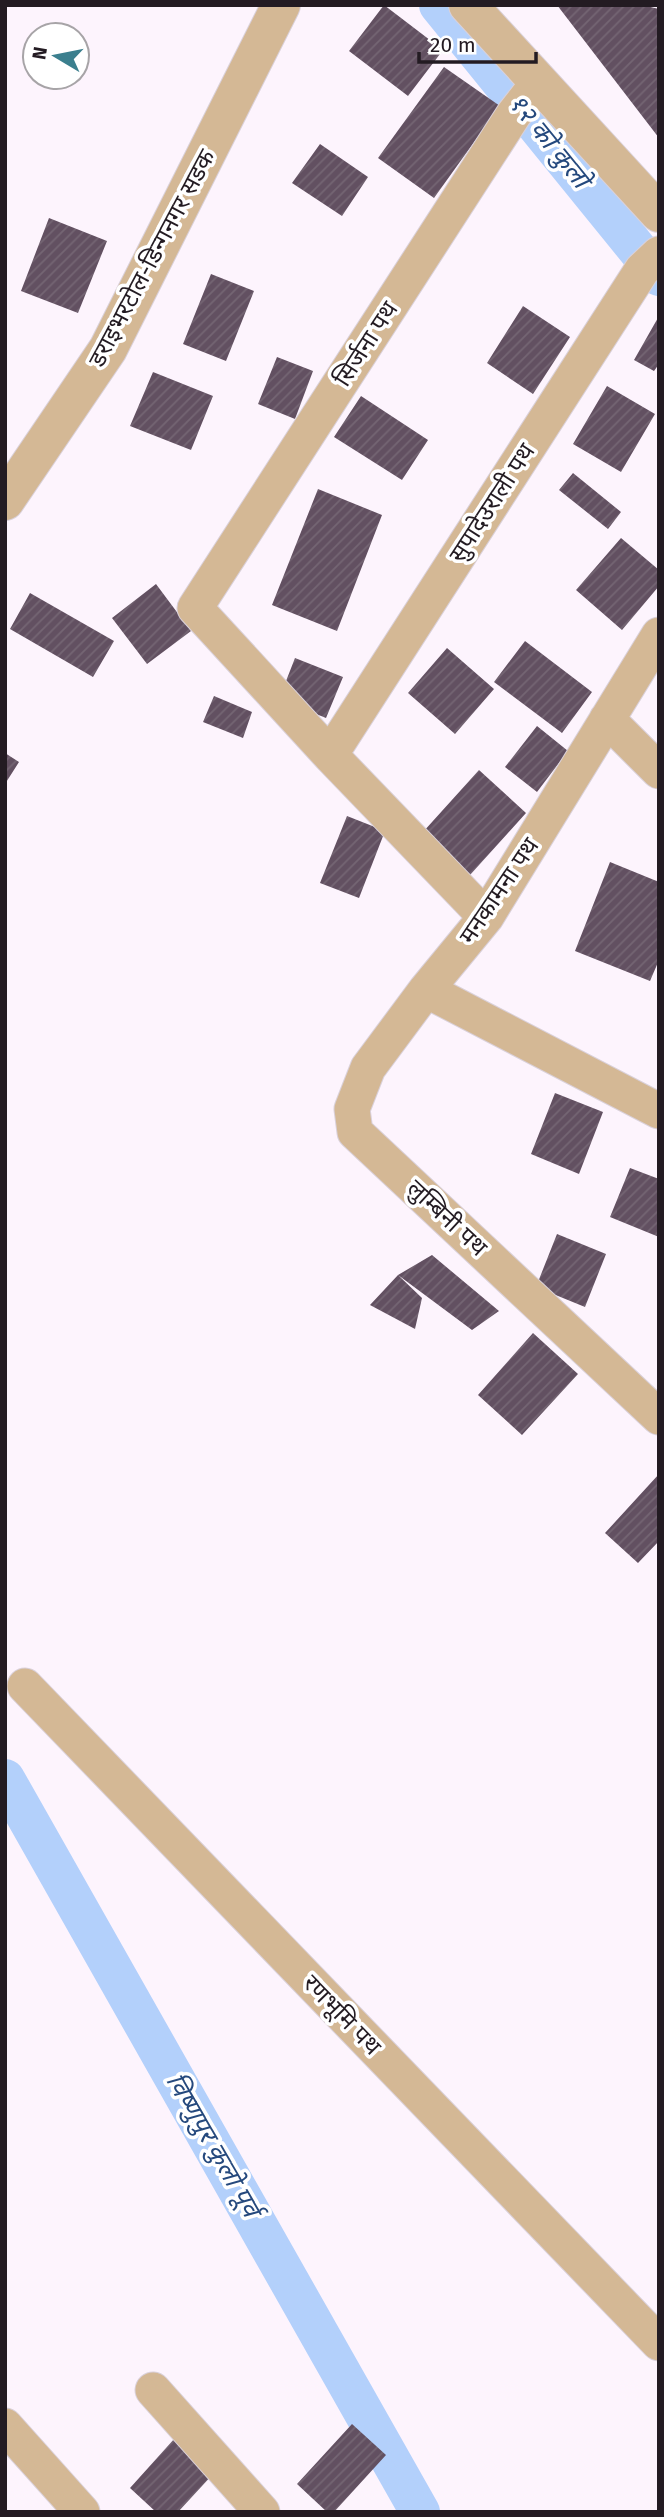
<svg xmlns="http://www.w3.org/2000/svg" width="664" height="2517" font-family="'Fira Sans','Noto Sans Devanagari',sans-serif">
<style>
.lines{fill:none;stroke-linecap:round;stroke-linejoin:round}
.canal{stroke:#b3d0fb;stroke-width:40}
.building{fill:url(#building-hatch)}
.minor-casing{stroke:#dad1da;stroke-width:37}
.tertiary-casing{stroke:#dad1da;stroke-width:40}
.minor{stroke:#d4b895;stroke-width:35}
.tertiary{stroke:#d4b895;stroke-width:38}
.labels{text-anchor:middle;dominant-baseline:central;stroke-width:7;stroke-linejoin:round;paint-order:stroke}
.street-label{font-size:24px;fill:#231b22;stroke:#fff}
.water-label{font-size:26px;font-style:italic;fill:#25497d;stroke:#fff}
</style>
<defs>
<pattern id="building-hatch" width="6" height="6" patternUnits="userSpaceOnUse" patternTransform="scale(1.75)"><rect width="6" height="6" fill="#625061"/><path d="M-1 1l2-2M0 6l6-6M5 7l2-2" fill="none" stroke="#746573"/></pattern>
</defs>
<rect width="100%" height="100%" fill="#fdf4fd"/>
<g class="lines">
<path class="canal" d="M439 5 659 276
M5 1779 420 2512"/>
</g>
<path class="building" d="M384 5 443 50 408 96 349 51Z
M557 5H642L659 9V138Z
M444 67 500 106 434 198 378 158Z
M320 144 368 177 342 216 292 183Z
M49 218 107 241 78 313 21 291Z
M211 274 254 291 226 361 183 344Z
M523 306 570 337 533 394 487 363Z
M659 316V364L654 371 634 360Z
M277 357 313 371 295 419 258 404Z
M153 372 213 396 191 450 130 426Z
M607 386 655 414 621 472 573 444Z
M361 396 428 440 402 480 334 437Z
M573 473 621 512 608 529 559 490Z
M318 489 382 515 337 631 272 605Z
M621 538 659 570V586L622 630 576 590Z
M156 584 191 631 147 664 112 618Z
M30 593 114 641 93 677 10 629Z
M525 641 592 692 562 733 494 682Z
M447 648 494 689 455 734 408 693Z
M295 658 343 677 326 718 279 699Z
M214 696 252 712 243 738 203 722Z
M537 726 568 751 537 792 505 767Z
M5 753 19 762 5 784Z
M479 770 526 813 470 875 423 832Z
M347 816 385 831 359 898 320 883Z
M610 862 659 882V960L650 981 575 951Z
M555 1093 603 1112 579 1174 531 1154Z
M630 1168 659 1179V1237L610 1217Z
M557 1234 606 1254 585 1307 536 1287Z
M432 1255 499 1311 472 1330 398 1275Z
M398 1275 422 1298 415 1329 370 1305Z
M533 1333 578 1374 522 1435 478 1395Z
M659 1474V1541L638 1563 605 1533Z
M352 2424 386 2455 334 2512H327L297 2484Z
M175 2438 214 2473 178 2512H156L130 2488Z"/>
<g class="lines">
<defs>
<path id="minor" d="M659 635 486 917 426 990 659 1111
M607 719 659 771
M330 755 642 270 659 254
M486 917 330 755 195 608 514 114 539 82
M426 990 368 1068 352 1109 355 1132 659 1417
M25 1686 659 2343
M153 2390 262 2512
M5 2426 82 2512"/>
<path id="tertiary" d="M468 5 659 213
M5 501 108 349 281 5"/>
</defs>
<use href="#minor" class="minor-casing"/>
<use href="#tertiary" class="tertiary-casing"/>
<use href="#minor" class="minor"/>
<use href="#tertiary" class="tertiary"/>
</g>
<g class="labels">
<g class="street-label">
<text transform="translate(152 258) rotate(-62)">डराइभरटोल-डिन्गनगर सडक</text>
<text transform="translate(366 344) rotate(-57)">सिर्जना पथ</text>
<text transform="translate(492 503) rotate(-57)">सुपादेउराली पथ</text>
<text transform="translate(499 891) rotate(-56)">मनकामना पथ</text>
<text transform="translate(447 1218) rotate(43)">लुम्बिनी पथ</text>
<text transform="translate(342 2015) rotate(46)">रणभूमि पथ</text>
</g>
<g class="water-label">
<text transform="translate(549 141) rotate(51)">१२ को कुलो</text>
<text transform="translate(213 2145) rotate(60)">विष्णुपुर कुलो पूर्व</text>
</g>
</g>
<rect width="664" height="2517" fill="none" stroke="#231b22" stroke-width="14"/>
<g transform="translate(56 56) rotate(280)"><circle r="33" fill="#ffffff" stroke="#a7a4a7" stroke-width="2"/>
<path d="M0-5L12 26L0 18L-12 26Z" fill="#3b7f8e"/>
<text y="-10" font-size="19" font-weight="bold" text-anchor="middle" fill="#231b22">N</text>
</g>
<path d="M419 52v10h117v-10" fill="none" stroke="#231b22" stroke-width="3.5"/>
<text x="430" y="52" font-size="21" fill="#231b22" stroke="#ffffff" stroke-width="5" paint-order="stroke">20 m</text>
</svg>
